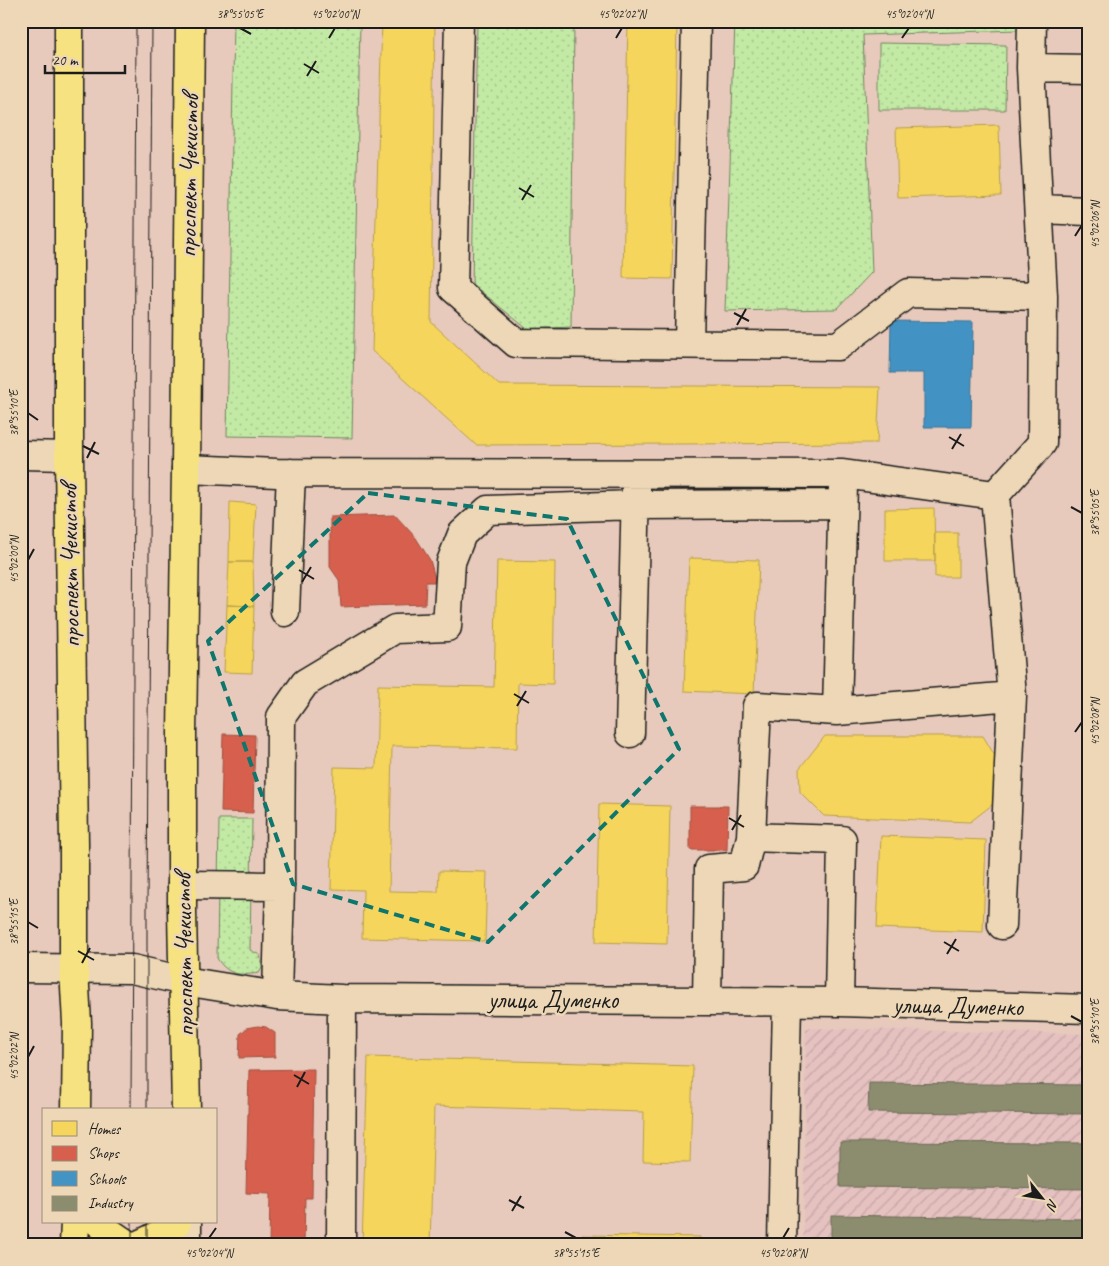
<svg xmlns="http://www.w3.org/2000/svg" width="1109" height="1266" font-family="Caveat,sans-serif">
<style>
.industrial{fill:url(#industrial-furrows)}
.green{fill:url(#green-dots);stroke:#708360}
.homes{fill:#f6d55c;stroke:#b59e49}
.shops{fill:#d6604d;stroke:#9e4c3e}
.schools{fill:#4393c3;stroke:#376f91}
.industry{fill:#8c8c6e;stroke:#6a6a55}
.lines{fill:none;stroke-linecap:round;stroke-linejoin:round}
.minor-casing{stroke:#1c1c1c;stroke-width:31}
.major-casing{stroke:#1c1c1c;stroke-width:31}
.minor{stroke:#edd7b6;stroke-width:28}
.major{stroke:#f7e281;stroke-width:28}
.tram{stroke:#1c1c1c;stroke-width:1}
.marked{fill:none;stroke:#0f766e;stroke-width:4;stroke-dasharray:10 6;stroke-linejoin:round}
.ticks{fill:none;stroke:#1c1c1c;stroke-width:2}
.labels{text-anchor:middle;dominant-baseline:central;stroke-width:5;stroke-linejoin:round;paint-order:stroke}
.street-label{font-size:25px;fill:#1c1c1c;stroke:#edd7b6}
.neatline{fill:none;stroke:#1c1c1c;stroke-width:2}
.ticks-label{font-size:12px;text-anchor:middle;fill:#1c1c1c}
</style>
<defs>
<pattern id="industrial-furrows" width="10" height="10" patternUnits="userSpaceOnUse" patternTransform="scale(1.25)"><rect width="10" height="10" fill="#e5c1c0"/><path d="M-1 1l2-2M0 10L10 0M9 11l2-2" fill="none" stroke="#c4a5a4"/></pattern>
<pattern id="green-dots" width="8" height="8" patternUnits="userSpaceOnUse" patternTransform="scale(1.25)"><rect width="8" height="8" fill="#c3eaa5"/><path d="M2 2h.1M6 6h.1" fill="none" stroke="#a7c88d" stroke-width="1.8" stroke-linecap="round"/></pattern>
</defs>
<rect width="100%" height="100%" fill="#e8cabc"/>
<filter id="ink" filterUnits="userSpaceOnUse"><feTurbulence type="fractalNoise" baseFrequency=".02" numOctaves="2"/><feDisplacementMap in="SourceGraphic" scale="10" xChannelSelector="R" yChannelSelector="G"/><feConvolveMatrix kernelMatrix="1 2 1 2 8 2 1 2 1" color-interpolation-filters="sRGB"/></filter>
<g filter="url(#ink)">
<path class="industrial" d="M806 1028 1088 1034V1245H803Z"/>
<path class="green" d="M234 21H360L352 438 227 436Z
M477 21H574L571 327 527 329 472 284Z
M735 21H1019L1018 30 863 35 872 272 837 309 725 311Z
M879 43 1006 45 1005 110H879Z
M219 819H252L250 950 260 955 262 968 259 973C240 976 227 975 217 958Z"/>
<path class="homes" d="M382 21H435L431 322 499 385 880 387 877 443 476 445 372 351Z
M628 21H677L672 279 623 278Z
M999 125 1001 195 898 198 896 128Z
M230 502 256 504 253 562H229Z
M934 508 935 561H885V509Z
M935 533H958V577H935Z
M689 558 759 560 754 694 684 691Z
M497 561 555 562 553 684 518 683 517 748 392 746 389 891 438 892 439 871 487 872 485 941 362 938 363 890 331 889 334 767 376 768 378 685 494 687Z
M229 562H253L254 606 227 605Z
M227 605 254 606 252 673 224 672Z
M825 736H983L1000 764 997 801 970 822 824 816 800 792 799 769Z
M599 804 670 806 667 944 596 942Z
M881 836 986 840 983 932 877 928Z
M368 1057 693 1066 690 1162 643 1161 644 1112 434 1106 430 1245H362Z
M582 1235 700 1237 699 1245H582Z"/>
<path class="shops" d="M395 515 416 538 430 560 436 582H426L425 604 341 607 339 580 330 567V517Z
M223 734 255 735 253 813 221 812Z
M690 806H728L727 850H690Z
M258 1026 266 1027 275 1033V1057L239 1058 240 1034 247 1028Z
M314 1069 312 1198H305L304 1245H269L270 1194 246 1193 249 1070Z"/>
<path class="schools" d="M891 321 973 322 971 427H924V373H890Z"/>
<path class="industry" d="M869 1083 1088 1085V1114L868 1112Z
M840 1142 1088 1143V1189L840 1187Z
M831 1215 1088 1219V1245H831Z"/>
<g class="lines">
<defs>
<path id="minor" d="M459 21 453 288 516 343 838 346 908 293 1043 296
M1031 68 1088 69
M1039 209 1088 211
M689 344 696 21
M21 455 69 456
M186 469 277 473 843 474 995 495 1042 443 1043 296 1031 68 1032 21
M995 495 1012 696 1002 925
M285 612 291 473
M837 711 843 485
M630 733 636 488
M751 837 842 840 839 1002
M182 885 280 886
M21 968 132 969 184 981 277 996 342 999 707 1001 839 1002 1088 1009
M277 996 280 886 281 717 305 683 395 629 447 627 451 562 462 534 488 510 636 505 842 504
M707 1001 709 869 744 866 751 837 757 706 837 711 1012 696
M187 1245V1222
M341 1245 342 999
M782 1245 787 1002"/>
<path id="major" d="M69 21V456L74 844V969L77 1023 76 1110
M186 1110 182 911V733L186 469 190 21
M98 1222 109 1232 128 1245
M74 1245 75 1222
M138 1245C152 1239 165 1233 177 1222"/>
</defs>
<use href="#minor" class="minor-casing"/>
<use href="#major" class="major-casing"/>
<use href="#minor" class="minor"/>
<use href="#major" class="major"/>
<path class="tram" d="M131 1110 136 21
M147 1110V910L152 21
M132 1222V1245
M147 1245V1222"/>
</g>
</g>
<path class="marked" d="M368 493 567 519 679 749 488 942 293 884 208 641Z"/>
<path class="ticks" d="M240 28 251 34M329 38 335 28M616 38 622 28M902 38 909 28M304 64 319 73M307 76 316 61M519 188 534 197M522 200 531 185M1075 236 1082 225M734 313 749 321M737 325 746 309M28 413 38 420M949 437 964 446M83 446 99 454M952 449 961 434M87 458 95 442M1071 507 1082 513M28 560 34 549M299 570 314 579M302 582 311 567M514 694 529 703M517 706 526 691M1075 732 1082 722M729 818 744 827M732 830 741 815M28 922 38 928M944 942 959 951M78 951 94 960M947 954 956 939M82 963 90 948M1071 1016 1082 1022M28 1057 34 1046M294 1075 309 1084M297 1087 305 1072M509 1200 524 1208M512 1211 521 1196M565 1232 576 1238M209 1238 216 1228M783 1238 789 1228"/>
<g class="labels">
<g class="street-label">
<text transform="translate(189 176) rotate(-89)">проспект Чекистов</text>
<text transform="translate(70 566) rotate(-91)">проспект Чекистов</text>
<text transform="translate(184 955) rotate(-91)">проспект Чекистов</text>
<text x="553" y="1000">улица Думенко</text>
<text transform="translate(958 1006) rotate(1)">улица Думенко</text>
</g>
</g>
<rect width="1109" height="1266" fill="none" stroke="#edd7b6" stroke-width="55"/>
<rect x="42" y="1108" width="175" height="115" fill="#edd7b6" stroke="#998c78"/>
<rect x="52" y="1121" width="25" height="15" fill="#f6d55c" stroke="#998c78"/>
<text x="88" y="1134" font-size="15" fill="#1c1c1c">Homes</text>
<rect x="52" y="1146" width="25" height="15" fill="#d6604d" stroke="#998c78"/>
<text x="88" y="1158" font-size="15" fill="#1c1c1c">Shops</text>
<rect x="52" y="1171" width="25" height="15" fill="#4393c3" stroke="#998c78"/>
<text x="88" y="1184" font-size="15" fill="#1c1c1c">Schools</text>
<rect x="52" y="1196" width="25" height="15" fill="#8c8c6e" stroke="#998c78"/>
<text x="88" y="1208" font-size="15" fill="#1c1c1c">Industry</text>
<g transform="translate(1042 1198) rotate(120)" stroke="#edd7b6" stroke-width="4" paint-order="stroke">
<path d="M0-4L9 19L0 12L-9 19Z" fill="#1c1c1c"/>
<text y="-8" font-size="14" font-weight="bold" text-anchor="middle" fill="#1c1c1c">N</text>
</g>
<path d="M45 65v8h80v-8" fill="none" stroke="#1c1c1c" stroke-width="2.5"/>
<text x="52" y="65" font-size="15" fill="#1c1c1c" stroke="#edd7b6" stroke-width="4" paint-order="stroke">20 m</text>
<rect x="28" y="28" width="1054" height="1210" class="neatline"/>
<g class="ticks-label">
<text x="240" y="18">38°55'05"E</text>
<text x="335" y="18">45°02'00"N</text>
<text x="622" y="18">45°02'02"N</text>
<text x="909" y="18">45°02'04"N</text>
<text transform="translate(1095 225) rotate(-90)" y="4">45°02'06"N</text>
<text transform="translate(14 413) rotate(-90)" y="4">38°55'10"E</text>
<text transform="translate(1095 513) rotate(-90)" y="4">38°55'05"E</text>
<text transform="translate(14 560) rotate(-90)" y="4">45°02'00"N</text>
<text transform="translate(1095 722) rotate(-90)" y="4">45°02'08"N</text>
<text transform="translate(14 922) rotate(-90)" y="4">38°55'15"E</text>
<text transform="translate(1095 1022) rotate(-90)" y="4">38°55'10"E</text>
<text transform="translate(14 1057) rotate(-90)" y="4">45°02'02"N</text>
<text x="209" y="1257">45°02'04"N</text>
<text x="576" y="1257">38°55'15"E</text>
<text x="783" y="1257">45°02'08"N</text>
</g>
</svg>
